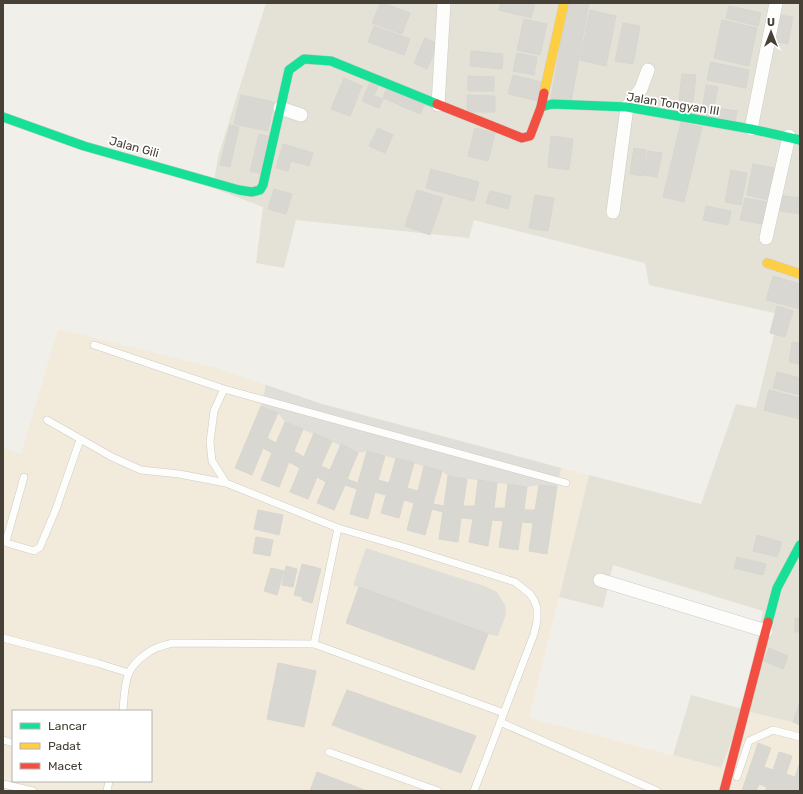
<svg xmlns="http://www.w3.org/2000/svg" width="803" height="794" font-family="Rubik,sans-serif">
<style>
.residential{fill:#e4e1d7}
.commercial{fill:#f2ebdc;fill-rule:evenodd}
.parking{fill:#dfded9}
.building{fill:#d9d7d2;stroke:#d8d6cf}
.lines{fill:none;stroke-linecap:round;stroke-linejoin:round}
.lane-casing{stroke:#cccbc5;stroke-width:8}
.street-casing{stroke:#cccbc5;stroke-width:14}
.fast-casing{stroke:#cfccc0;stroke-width:10}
.slow-casing{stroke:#cfccc0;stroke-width:10}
.jam-casing{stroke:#cfccc0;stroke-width:10}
.lane{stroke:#fdfdfc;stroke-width:7}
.street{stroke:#fdfdfc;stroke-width:13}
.fast{stroke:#16e098;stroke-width:9}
.slow{stroke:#ffcf43;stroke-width:9}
.jam{stroke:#f24e42;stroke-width:9}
.labels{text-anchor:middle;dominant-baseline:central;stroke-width:3.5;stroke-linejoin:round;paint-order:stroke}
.street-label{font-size:12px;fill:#464036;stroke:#fff}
</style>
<rect width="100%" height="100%" fill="#f0efe9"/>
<path class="residential" d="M266 3H800V724L721 768 673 755 691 695 743 709 763 611 613 565 603 608 559 597 589 475 701 504 736 404 756 408 779 314 649 285 645 263 474 220 469 238 296 220 284 268 256 263 263 207 213 188 218 157Z"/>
<path class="commercial" d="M58 329 215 368 322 404 589 475 529 718 721 768 743 710 800 724V791H3V448L21 454ZM13 711H151V781H13Z"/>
<path class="parking" d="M266 385 322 404 561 468 557 487 539 485 527 487 448 476 442 471 367 451 358 453 285 422 278 413 261 406Z
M366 548 484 586 497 592 505 605 506 614 498 636 488 634 353 585Z"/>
<path class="building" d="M380 3H383L410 13 402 34 372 23Z
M501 3H535L531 18 499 10Z
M568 3H589L571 102 551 98Z
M729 6 761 13 758 26 726 18Z
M590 10 616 16 606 66 580 60Z
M779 15 793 17 788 44 774 41Z
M524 19 547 24 540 55 517 50Z
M722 20 757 28 749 66 714 58Z
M623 23 640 26 633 64 615 61Z
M374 26 410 39 404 55 368 42Z
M425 38 438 44 427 69 414 63Z
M471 51 503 54 502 69 470 66Z
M517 53 537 57 534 75 513 71Z
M711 62 749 70 746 88 707 80Z
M682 74 696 75 693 102 679 100Z
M513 75 542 82 538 101 508 94Z
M468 76 494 77V91H468Z
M344 78 362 86 350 116 331 109Z
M371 80 379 84 374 96 383 99 379 108 362 101Z
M706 85 718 87 714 107 703 105Z
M387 87 425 103 420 114 383 98Z
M241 95 274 102 268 131 234 124Z
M467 95 495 96V112H467Z
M705 106 737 111 735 124 703 119Z
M681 122 702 127 684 202 663 197Z
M230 125 239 127 230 167 220 165Z
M378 128 393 135 385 153 369 146Z
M475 128 495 133 488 161 468 156Z
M259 134 272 137 263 174 250 171Z
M551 136 573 139 569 170 548 167Z
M283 144 313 153 309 166 291 161 288 171 276 168Z
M634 148 646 150 643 176 630 174Z
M648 151 662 153 657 177 644 175Z
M753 164 775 168 768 200 747 195Z
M431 169 479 182 474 201 426 188Z
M731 170 747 173 741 205 725 202Z
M274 189 292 194 286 214 268 209Z
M417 190 443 198 430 235 405 226Z
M490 191 511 196 508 209 486 203Z
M535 195 554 198 548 231 529 228Z
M778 195 800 198V214L776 210Z
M745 198 767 202 763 224 740 220Z
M706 206 731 211 728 225 703 220Z
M773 276 800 284V309L766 300Z
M777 306 793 311 785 337 770 333Z
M792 342 800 343V364L789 362Z
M777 372 800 378V395L773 388Z
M769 390 800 398V419L764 410Z
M261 406 278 413 267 438 276 443 285 422 303 429 294 451 304 457 314 433 332 441 321 466 330 470 341 444 358 453 347 479 358 483 367 451 385 456 378 480 389 483 396 458 414 463 407 488 418 491 424 466 442 471 433 504 444 506 448 476 467 479 463 506H475L478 480 497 483 494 508H505L508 484 527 487 524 510H535L539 485 557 487 547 554 529 551 533 523 522 522 518 550 499 547 503 521 492 520 488 546 469 542 473 519 461 518 458 542 439 539 443 512 432 509 425 535 407 530 414 503 404 500 399 518 381 513 386 495 375 492 368 519 350 514 357 489 345 485 334 510 317 503 326 482 317 477 308 499 290 492 300 468 289 462 279 487 261 480 272 453 263 448 252 475 235 468Z
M258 510 283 515 279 535 254 529Z
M757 535 782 542 777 557 753 551Z
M256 537 273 540 270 556 253 553Z
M737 557 766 564 763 575 734 568Z
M302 564 310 566 303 597 294 595Z
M286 566 297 569 293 587 282 585Z
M311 566 321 569 312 603 302 600Z
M271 568 284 571 277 595 264 591Z
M359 587 488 634 474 670 346 623Z
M795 618H800V632H795Z
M769 648 788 656 783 669 764 661Z
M278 663 316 671 304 727 267 719Z
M347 690 476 736 461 773 332 725Z
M800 702V725L793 722Z
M758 743 771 748 764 767 773 770 779 752 792 756 786 774 795 777 800 762V791H765L767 787 759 784 756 791H742Z
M317 772 367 791H310Z"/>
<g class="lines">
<defs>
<path id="lane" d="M94 345 224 389
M47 420 112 457 141 470 179 474 226 483 338 528 314 644
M24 477 6 541 7 543 34 551 40 547 56 509 80 440
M226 483 212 461 210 442 214 411 224 389 566 483
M338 528 407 548 515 582 530 594 534 600 537 608V621L534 634 474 791
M3 638 97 663 129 673
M123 711C124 699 124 684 129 673 133 663 147 652 156 648 161 646 167 645 172 643L314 644 504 713
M500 722 657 791
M3 740 13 743
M329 752 438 791
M737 777 749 741 773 730 800 737
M3 784 33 791
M107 791 109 781"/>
<path id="street" d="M438 105 444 3
M280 108 301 115
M751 129 776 3
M613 212 627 107 641 89 648 70
M766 238 789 136
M600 580 766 631"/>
<path id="fast" d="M541 107 552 104 627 107 751 129 800 140
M3 117 84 146 239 190 252 192 260 190 263 185 289 70 304 59 331 61 437 104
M768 622 777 588 800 545"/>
<path id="slow" d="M544 93 564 3
M767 263 800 274"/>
<path id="jam" d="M437 104 522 138 530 136 541 107 544 93
M724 791 768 622"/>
</defs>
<use href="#lane" class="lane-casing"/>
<use href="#street" class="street-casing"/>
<use href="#fast" class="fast-casing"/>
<use href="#slow" class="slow-casing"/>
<use href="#jam" class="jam-casing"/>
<use href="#lane" class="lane"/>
<use href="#street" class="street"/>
<use href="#fast" class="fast"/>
<use href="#slow" class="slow"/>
<use href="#jam" class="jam"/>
</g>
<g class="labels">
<g class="street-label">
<text transform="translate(673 104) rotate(9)">Jalan Tongyan III</text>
<text transform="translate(134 147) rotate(15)">Jalan Gili</text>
</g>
</g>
<rect width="803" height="794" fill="none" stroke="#464036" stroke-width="8"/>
<rect x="12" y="710" width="140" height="72" fill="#ffffff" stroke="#b5b3af"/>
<rect x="20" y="723" width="20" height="6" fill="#16e098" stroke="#b5b3af"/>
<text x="48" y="730" font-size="12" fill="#464036">Lancar</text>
<rect x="20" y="743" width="20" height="6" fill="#ffcf43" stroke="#b5b3af"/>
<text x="48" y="750" font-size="12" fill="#464036">Padat</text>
<rect x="20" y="763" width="20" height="6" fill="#f24e42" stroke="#b5b3af"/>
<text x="48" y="770" font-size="12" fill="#464036">Macet</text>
<g transform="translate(771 32)" stroke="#ffffff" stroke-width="3" paint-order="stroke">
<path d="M0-3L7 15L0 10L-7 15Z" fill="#464036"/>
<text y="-6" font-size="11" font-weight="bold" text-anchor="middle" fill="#464036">U</text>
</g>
</svg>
